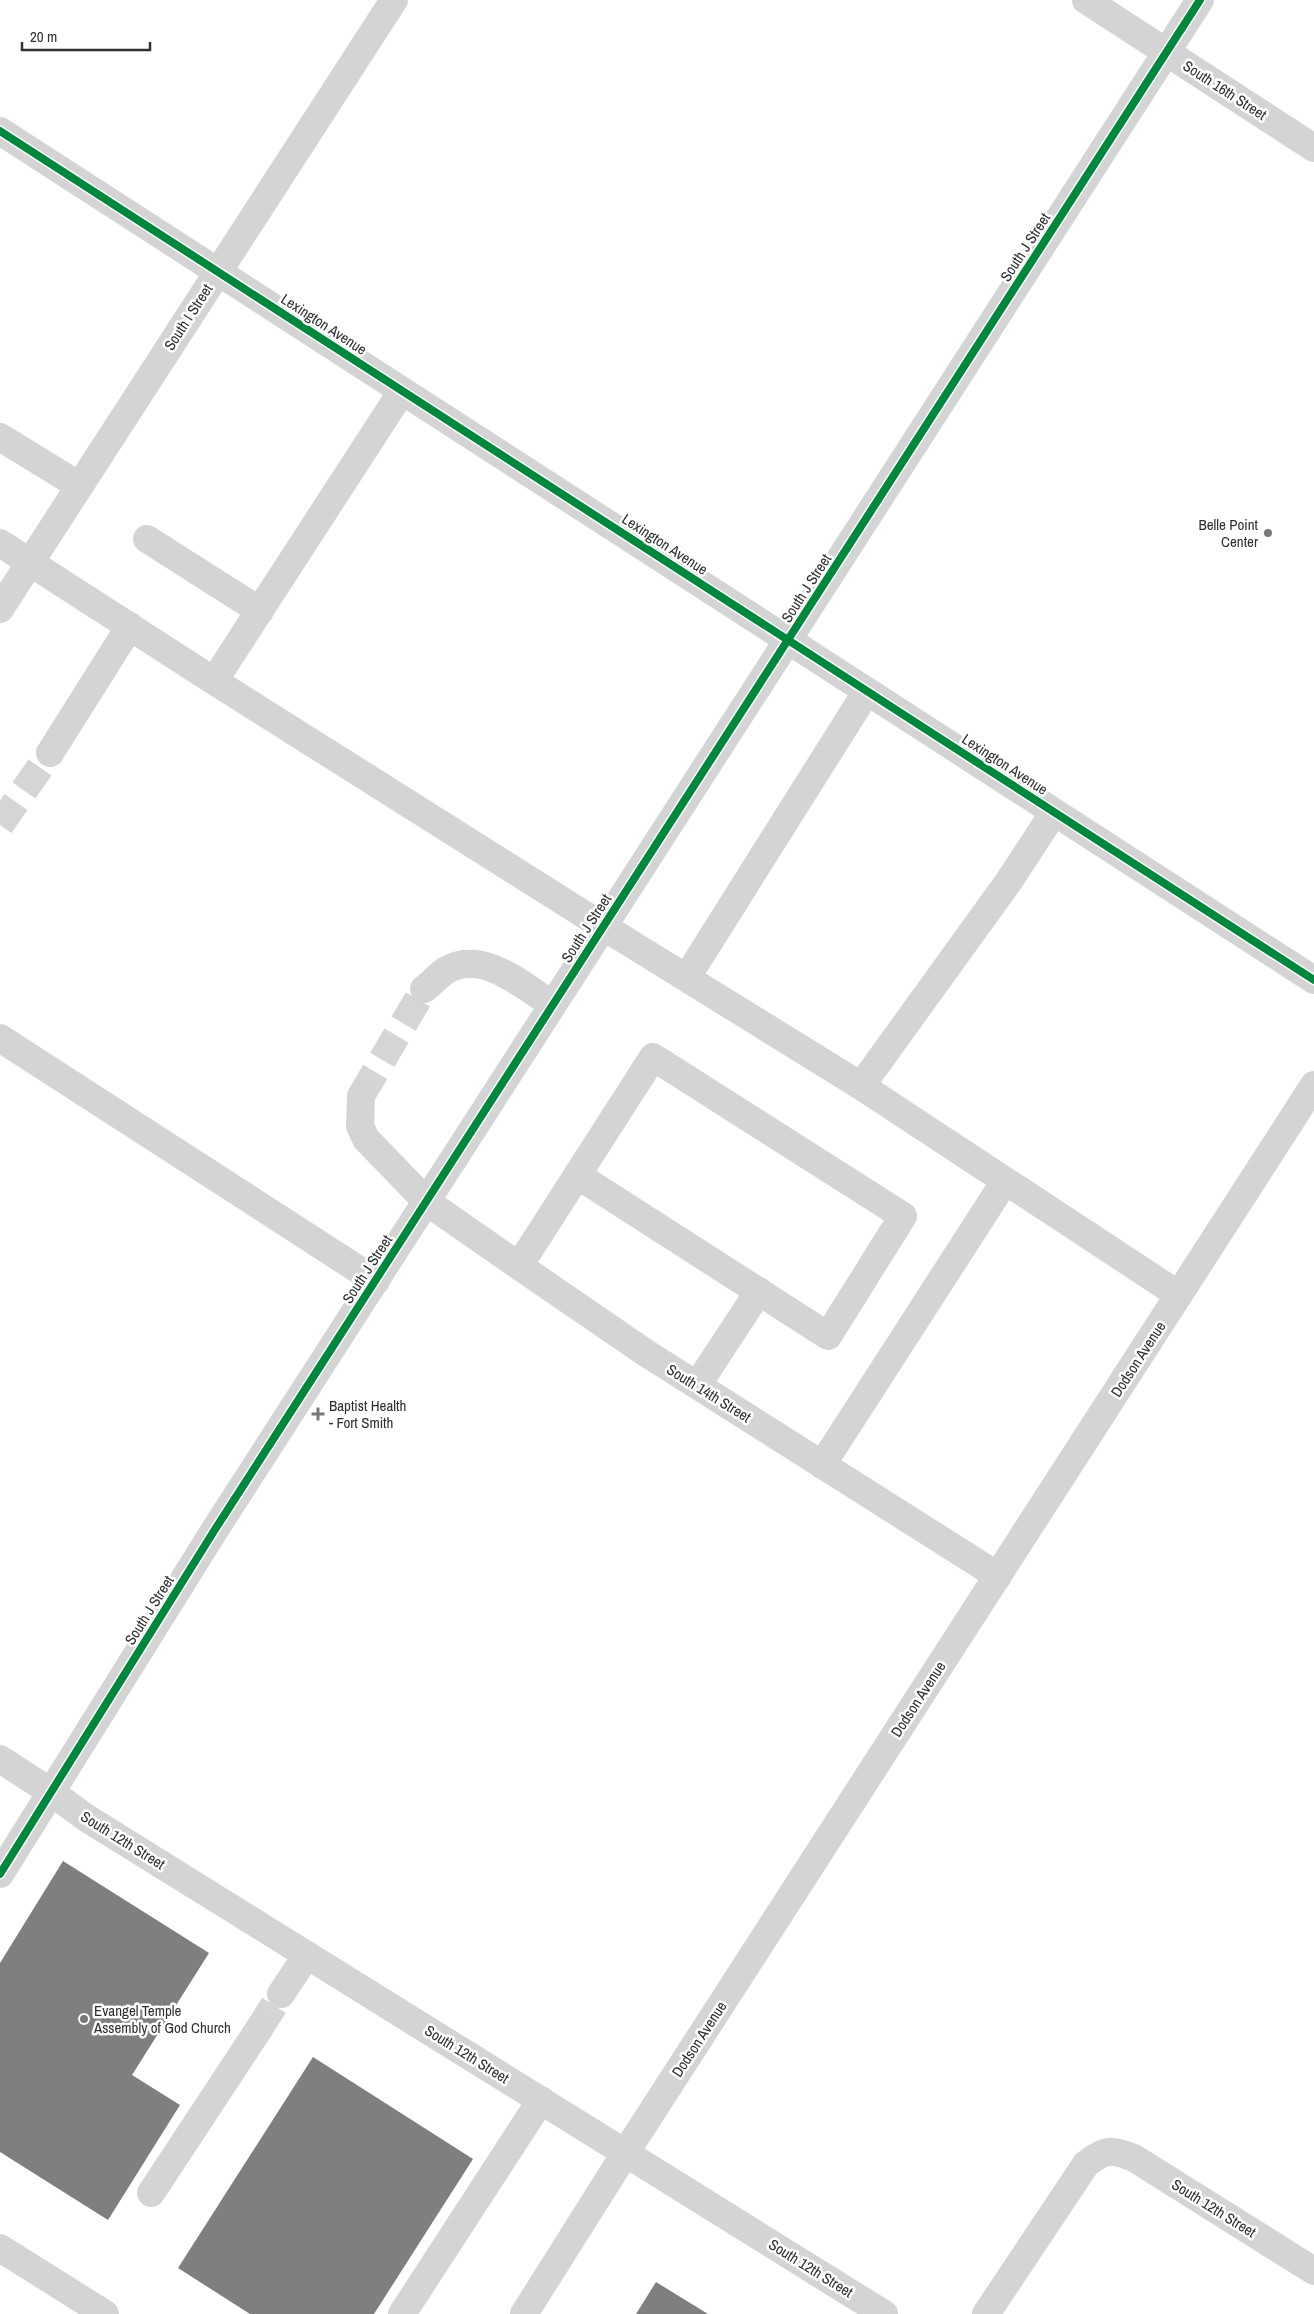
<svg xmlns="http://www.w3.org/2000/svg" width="1314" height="2314" font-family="'Archivo Narrow',sans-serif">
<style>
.building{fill:#7f7f7f}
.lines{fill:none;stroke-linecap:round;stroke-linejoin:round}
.minor-tunnel{stroke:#d5d5d5;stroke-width:28;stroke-dasharray:28 14;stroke-linecap:butt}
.minor{stroke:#d4d4d4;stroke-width:28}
.cycleway-casing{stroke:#fff;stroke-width:11}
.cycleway{stroke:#00873e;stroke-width:8}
.poi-dot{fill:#787878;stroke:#fff;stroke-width:2}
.labels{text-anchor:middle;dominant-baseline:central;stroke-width:5;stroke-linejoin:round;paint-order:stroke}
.street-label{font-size:15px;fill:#2f2f2f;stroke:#fff}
.poi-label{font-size:15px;fill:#2f2f2f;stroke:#fff;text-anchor:start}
</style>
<rect width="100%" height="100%" fill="#fff"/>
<path class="building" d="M63 1861 209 1953 132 2075 180 2105 108 2220 0 2152V1963Z
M313 2057 473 2159 374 2314H250L178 2268Z
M656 2282 708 2314H636Z"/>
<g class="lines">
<path class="minor-tunnel" d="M0 825 50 753
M361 1096 424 989
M259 2029 281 1994"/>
<path class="minor" d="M1086 0 1314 148
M0 131 1314 980
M402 391 214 681 604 927 861 1086 1179 1295
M0 437 78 485
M147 539 260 611
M0 543 214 681
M0 609 394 0
M50 753 130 626
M687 977 867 691
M424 989C431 984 438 976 445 971 482 948 523 986 553 1005
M0 1038 376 1281
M861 1086 1009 881 1054 812
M361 1096 360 1126 366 1139 427 1202 519 1266 646 1353 998 1576
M519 1266 653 1057 903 1216 828 1336 577 1175
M698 1384 759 1291
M822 1465 1005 1181
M0 1759 51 1792 85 1817 884 2314
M0 1874 214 1531 1200 0
M281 1994 307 1955
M151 2193 259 2029
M0 2248 105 2314
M402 2314 541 2100
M524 2314 626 2152 1314 1085
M986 2314 1086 2164C1105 2149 1111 2149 1134 2158L1314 2271"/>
<defs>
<path id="cycleway" d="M0 131 1314 980
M0 1874 214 1531 1200 0"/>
</defs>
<use href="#cycleway" class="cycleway-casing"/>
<use href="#cycleway" class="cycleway"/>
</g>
<g class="poi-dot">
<circle cx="1268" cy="533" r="5"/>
<path d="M315.5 1406.5h5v5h5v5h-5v5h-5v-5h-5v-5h5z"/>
<circle cx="84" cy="2019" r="5"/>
</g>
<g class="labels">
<g class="street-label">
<text transform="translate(1225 90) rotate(33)">South 16th Street</text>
<text transform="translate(1025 247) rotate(-57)">South J Street</text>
<text transform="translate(188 317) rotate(-57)">South I Street</text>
<text transform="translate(324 324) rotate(33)">Lexington Avenue</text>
<text transform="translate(665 544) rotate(33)">Lexington Avenue</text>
<text transform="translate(806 588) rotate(-57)">South J Street</text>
<text transform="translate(1005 764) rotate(33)">Lexington Avenue</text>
<text transform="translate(586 928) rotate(-57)">South J Street</text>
<text transform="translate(367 1269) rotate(-57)">South J Street</text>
<text transform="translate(1138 1359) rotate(-57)">Dodson Avenue</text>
<text transform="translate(709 1393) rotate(32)">South 14th Street</text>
<text transform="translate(149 1610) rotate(-58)">South J Street</text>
<text transform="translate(918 1699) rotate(-57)">Dodson Avenue</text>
<text transform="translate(123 1840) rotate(32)">South 12th Street</text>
<text transform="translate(699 2039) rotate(-57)">Dodson Avenue</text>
<text transform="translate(467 2054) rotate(32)">South 12th Street</text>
<text transform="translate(1214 2208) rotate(32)">South 12th Street</text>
<text transform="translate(811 2268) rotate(32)">South 12th Street</text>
</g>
<g class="poi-label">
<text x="1258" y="524" text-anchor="end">Belle Point<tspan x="1258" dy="17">Center</tspan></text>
<text x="329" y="1405">Baptist Health<tspan x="329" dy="17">- Fort Smith</tspan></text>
<text x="94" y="2010">Evangel Temple<tspan x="94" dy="17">Assembly of God Church</tspan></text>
</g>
</g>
<path d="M22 42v8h128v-8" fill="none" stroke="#2f2f2f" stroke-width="2.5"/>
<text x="30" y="42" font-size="15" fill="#2f2f2f" stroke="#ffffff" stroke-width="4" paint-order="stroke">20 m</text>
</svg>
